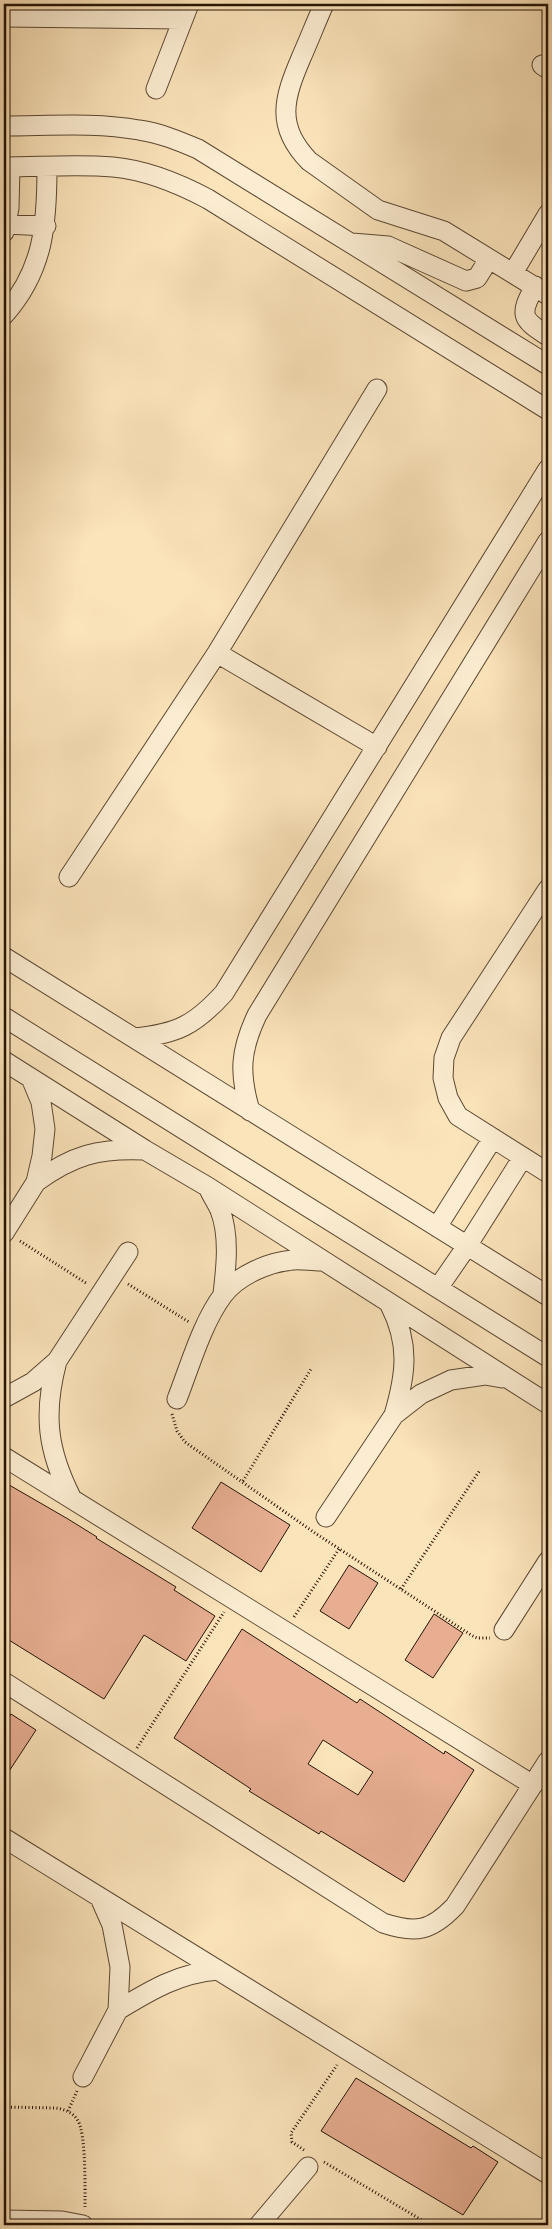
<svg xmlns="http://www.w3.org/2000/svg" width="552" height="2229" font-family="Alegreya,serif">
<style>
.building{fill:#e7ae92;stroke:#261405;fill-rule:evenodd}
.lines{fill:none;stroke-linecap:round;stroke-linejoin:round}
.minor-casing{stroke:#5b4832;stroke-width:21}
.path{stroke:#261405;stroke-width:3;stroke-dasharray:1 2.5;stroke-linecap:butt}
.minor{stroke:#fcedd2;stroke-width:19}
</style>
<rect width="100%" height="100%" fill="#fbe3ba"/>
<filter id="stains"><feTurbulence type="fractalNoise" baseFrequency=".004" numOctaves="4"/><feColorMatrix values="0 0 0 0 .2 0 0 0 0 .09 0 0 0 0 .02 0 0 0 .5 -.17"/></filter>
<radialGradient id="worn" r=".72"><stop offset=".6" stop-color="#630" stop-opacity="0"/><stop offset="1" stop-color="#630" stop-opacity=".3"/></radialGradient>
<path class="building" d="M4 1482 68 1519 97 1537 96 1538 176 1587 174 1590 215 1616 186 1661 144 1635 104 1699 4 1637Z
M221 1482 290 1525 261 1572 192 1528Z
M349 1565 378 1583 349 1629 320 1611Z
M434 1614 463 1633 433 1678 405 1660Z
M242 1629 357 1703 360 1699 444 1754 445 1751 474 1770 404 1882 321 1831 319 1834 249 1791 251 1789 174 1738ZM323 1740 373 1772 358 1795 308 1764Z
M11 1714 36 1730 4 1779V1725Z
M356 2078 471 2148 473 2146 498 2162 463 2215 321 2131Z"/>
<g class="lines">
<defs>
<path id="minor" d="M324 4C316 22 309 40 301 58 284 98 275 126 309 161L378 210 444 231 548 295
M4 17 182 19
M542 65 548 69
M156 89 189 4
M4 126C48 126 95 122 139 130 160 133 179 141 198 149L548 365
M4 167C40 167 77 164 113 167 146 170 178 183 208 199L548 410
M6 224 46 226
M4 232 9 208 10 167
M352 243 388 246 466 281 477 278 489 259
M513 273 548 214
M535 286C519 315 521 319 548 336
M4 315C44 270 47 224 47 167
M217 653 377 747
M69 877 217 653 377 389
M548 889 451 1038 444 1058 443 1078 448 1098 458 1116 548 1173
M4 957 548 1296
M4 1017 548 1357
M134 1038C177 1034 195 1025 224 993L548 469
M4 1061 145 1150 208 1187 548 1404
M250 1111C239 1073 240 1051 257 1015L548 541
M36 1182C73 1155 99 1148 144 1150
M209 1189C212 1196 217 1203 220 1210 230 1236 226 1268 223 1294
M437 1227 493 1138
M4 1233 36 1182 42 1156 45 1129 41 1102 31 1078
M438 1288 467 1246 523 1157
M390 1305C410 1344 406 1374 394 1415
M57 1361C43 1414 47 1450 72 1499
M4 1398 33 1382 57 1361 128 1252
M177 1399C190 1366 202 1323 223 1295 238 1275 269 1262 293 1260 301 1259 311 1261 320 1261
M4 1457 533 1785
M326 1517 394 1415 421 1394 451 1380 485 1375 502 1378
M504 1630 548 1561
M4 1682 383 1923C416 1934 431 1931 455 1906L548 1761
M4 1838 548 2174
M118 2010C151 1990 179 1973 218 1970
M83 2077 118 2010 120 1967 112 1925 100 1898
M4 2220 62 2221 83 2225
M259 2225 308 2167"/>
</defs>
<use href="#minor" class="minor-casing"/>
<path class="path" d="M20 1241 86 1283
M128 1284 189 1322
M172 1414 177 1431 185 1442 315 1533 471 1635 477 1638H490
M243 1481 311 1369
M401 1589 480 1470
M294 1617 339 1549
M137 1748 224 1612
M4 2107 55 2108C64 2109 73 2112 78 2121 86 2134 85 2189 85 2207
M68 2111 77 2091
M304 2150 292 2142 291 2133 337 2065
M324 2162 430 2225"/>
<use href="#minor" class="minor"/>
</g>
<rect width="552" height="2229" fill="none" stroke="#fbe3ba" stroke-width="20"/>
<rect x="5" y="5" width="542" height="2219" fill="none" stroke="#261405" stroke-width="2.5"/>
<rect x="10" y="10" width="532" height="2209" fill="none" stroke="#261405"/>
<rect width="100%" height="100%" filter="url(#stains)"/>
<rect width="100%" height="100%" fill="url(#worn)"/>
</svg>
